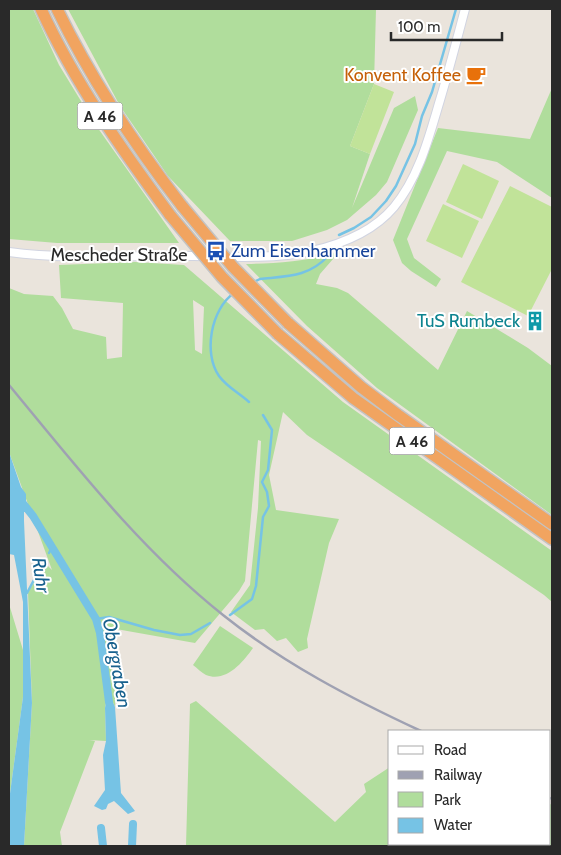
<svg xmlns="http://www.w3.org/2000/svg" width="561" height="855" font-family="Cabin,sans-serif">
<style>
.green{fill:#b0dd9c;fill-rule:evenodd}
.pitch{fill:#c1e399}
.water{fill:#76c3e5}
.lines{fill:none;stroke-linecap:round;stroke-linejoin:round}
.stream{stroke:#76c3e5;stroke-width:2.5}
.canal{stroke:#76c3e5;stroke-width:8}
.minor-casing{stroke:#d1d4e1;stroke-width:10}
.highway-casing{stroke:#c3c3c3;stroke-width:14}
.minor{stroke:#fff;stroke-width:8}
.highway{stroke:#f1a460;stroke-width:11}
.rail{stroke:#9fa1b2;stroke-width:2.5}
.highway-bridge-casing{stroke:#c3c3c3;stroke-width:14;stroke-linecap:butt}
.highway-bridge{stroke:#f1a460;stroke-width:11}
.labels{text-anchor:middle;dominant-baseline:central;stroke-width:4;stroke-linejoin:round;paint-order:stroke}
.shield{fill:#fff;stroke:#696969;stroke-width:1}
.shield-label{font-size:16px;font-weight:bold;fill:#292929}
.food-label{font-size:18px;fill:#c56008;stroke:#fff;text-anchor:end}
.transit-label{font-size:18px;fill:#164399;stroke:#fff;text-anchor:start}
.street-label{font-size:18px;fill:#292929;stroke:#fff}
.culture-label{font-size:18px;fill:#0d838f;stroke:#fff;text-anchor:end}
.water-label{font-size:19px;font-style:italic;fill:#17618e;stroke:#fff}
</style>
<rect width="100%" height="100%" fill="#eae4dc"/>
<path class="green" d="M9 9H33L59 65 95 124 179 243H57L9 239Z
M68 9H376L374 84 350 146 370 154 352 208 394 108 415 96 418 110 387 182 376 195 347 220 327 230 292 241H230L168 176 153 154 120 106Z
M552 88V198L497 162 447 151 407 239 414 258 441 279 436 287 411 271 402 263 393 240 438 128 530 139Z
M340 251 320 274 316 284 337 288 348 293 438 370 467 311 528 348 552 366V515L377 388 307 326 246 264C278 263 309 262 340 251Z
M135 262 184 265 343 402 552 551V602L544 595 307 435 283 412 269 475 276 510 339 519 329 543 307 639 308 648 298 652 286 638 277 641 264 629 255 630 231 612 250 585 258 508 261 441 258 440 245 581 239 591 195 643 116 629 115 707 108 692 105 708 106 741 89 740 95 741 60 832 62 846H24L32 703 28 592 46 564 52 570 9 452V288L24 294 53 296 62 308 73 329 106 337 107 359 122 357 123 303 61 298 59 265ZM193 300 204 307 202 354 195 350Z
M9 604 23 650V697L9 801Z
M220 626 253 648C243 662 226 683 206 675 202 673 197 668 193 665Z
M196 701 335 822 366 792 364 784 390 767V844H550V804L552 805V846H186L190 704Z"/>
<path class="pitch" d="M374 84 394 92 370 154 350 146Z
M463 164 499 181 482 219 446 202Z
M510 186 552 207V269L528 316 461 282Z
M443 204 479 221 462 258 426 241Z"/>
<path class="water" d="M9 452 21 487 26 494V512H24V521L32 703 24 846H9V801L23 697V602L14 555 9 554Z
M108 691 115 707 121 793 135 811 128 814 114 801 108 804 106 809 102 810 94 806 105 790 103 755 106 741 105 708Z"/>
<g class="lines">
<path class="stream" d="M339 235 354 228 371 217 386 201 396 186 415 144 422 116 432 92 456 9
M254 282 260 279C287 276 309 277 328 256
M234 293C211 309 203 353 219 376 227 387 239 393 249 402
M49 553 52 547
M27 593 43 563
M230 615 252 599 256 586 263 517 269 506 267 492 262 482 268 470 272 430 263 415
M96 619 109 617 154 630 180 635 191 634 210 623"/>
<path class="canal" d="M9 486 33 516 96 619 100 633 109 702
M101 828 103 846
M132 846 133 824"/>
<defs>
<path id="minor" d="M9 252C70 260 133 255 194 256 233 257 274 259 312 251 342 244 373 232 394 207 419 177 429 137 440 100 449 70 457 39 465 9"/>
<path id="highway" d="M41 9C75 83 122 150 170 215
M57 9C91 79 134 144 182 206
M288 323 361 387 398 415 552 524
M278 334 353 398 552 539"/>
</defs>
<use href="#minor" class="minor-casing"/>
<use href="#highway" class="highway-casing"/>
<use href="#minor" class="minor"/>
<use href="#highway" class="highway"/>
<path class="rail" d="M9 385C76 466 140 549 223 615 283 663 352 699 421 731
M550 798 552 799"/>
<defs>
<path id="highway-bridge" d="M182 206 233 267 288 323
M170 215 222 277 278 334"/>
</defs>
<use href="#highway-bridge" class="highway-bridge-casing"/>
<use href="#highway-bridge" class="highway-bridge"/>
</g>
<defs>
<symbol id="cafe-bare" viewBox="-9 -9 18 18"><path d="M-5.5-4.5H6V0H3Q3 3.5 0 3.5H-2.5Q-5.5 3.5-5.5 0ZM3-3.2v2h1.7v-2ZM-6 4.5H4V6H-6Z" fill="#e8710a" stroke="#fff" stroke-width="2.5" paint-order="stroke"/></symbol>
<symbol id="bus-bare" viewBox="-9 -9 18 18"><path d="M-5-6H5V4H4V6H2V4H-2V6H-4V4H-5ZM-3.5-4V0h7V-4ZM-3.5 1.2v1.5H-2V1.2ZM2 1.2v1.5H3.5V1.2Z" fill="#1a4fb4" stroke="#fff" stroke-width="2.5" paint-order="stroke"/></symbol>
<symbol id="building-bare" viewBox="-9 -9 18 18"><path d="M-4-6H4V6H1V3H-1V6H-4ZM-2.5-4.3h1.7v1.8h-1.7ZM.8-4.3h1.7v1.8H.8ZM-2.5-1h1.7V.8h-1.7ZM.8-1h1.7V.8H.8Z" fill="#0f9aa8" stroke="#fff" stroke-width="2.5" paint-order="stroke"/></symbol>
</defs>
<g fill-rule="evenodd">
<use href="#cafe-bare" x="462" y="61" width="28" height="28"/>
<use href="#bus-bare" x="202" y="237" width="28" height="28"/>
<use href="#building-bare" x="521" y="307" width="28" height="28"/>
</g>
<g class="labels">
<g class="shield">
<rect x="77.5" y="102.5" width="45" height="27" rx="4"/>
<rect x="389.5" y="427.5" width="45" height="27" rx="4"/>
</g>
<g class="shield-label">
<text x="100" y="116">A 46</text>
<text x="412" y="441">A 46</text>
</g>
<g class="food-label">
<text x="461" y="75">Konvent Koffee</text>
</g>
<g class="transit-label">
<text x="231" y="251">Zum Eisenhammer</text>
</g>
<g class="street-label">
<text x="119" y="255">Mescheder Straße</text>
</g>
<g class="culture-label">
<text x="520" y="321">TuS Rumbeck</text>
</g>
<g class="water-label">
<text transform="translate(41 575) rotate(82)">Ruhr</text>
<text transform="translate(117 663) rotate(80)">Obergraben</text>
</g>
</g>
<rect width="561" height="855" fill="none" stroke="#292929" stroke-width="20"/>
<rect x="388" y="730" width="162" height="115" fill="#ffffff" stroke="#a9a9a9"/>
<rect x="398" y="746" width="25" height="8" fill="#ffffff" stroke="#a9a9a9"/>
<text x="434" y="755" font-size="15" fill="#292929">Road</text>
<rect x="398" y="771" width="25" height="8" fill="#9fa1b2" stroke="#a9a9a9"/>
<text x="434" y="780" font-size="15" fill="#292929">Railway</text>
<rect x="398" y="792" width="25" height="15" fill="#b0dd9c" stroke="#a9a9a9"/>
<text x="434" y="805" font-size="15" fill="#292929">Park</text>
<rect x="398" y="818" width="25" height="15" fill="#76c3e5" stroke="#a9a9a9"/>
<text x="434" y="830" font-size="15" fill="#292929">Water</text>
<path d="M391 32v8h111v-8" fill="none" stroke="#292929" stroke-width="2.5"/>
<text x="398" y="32" font-size="15" fill="#292929" stroke="#ffffff" stroke-width="4" paint-order="stroke">100 m</text>
</svg>
